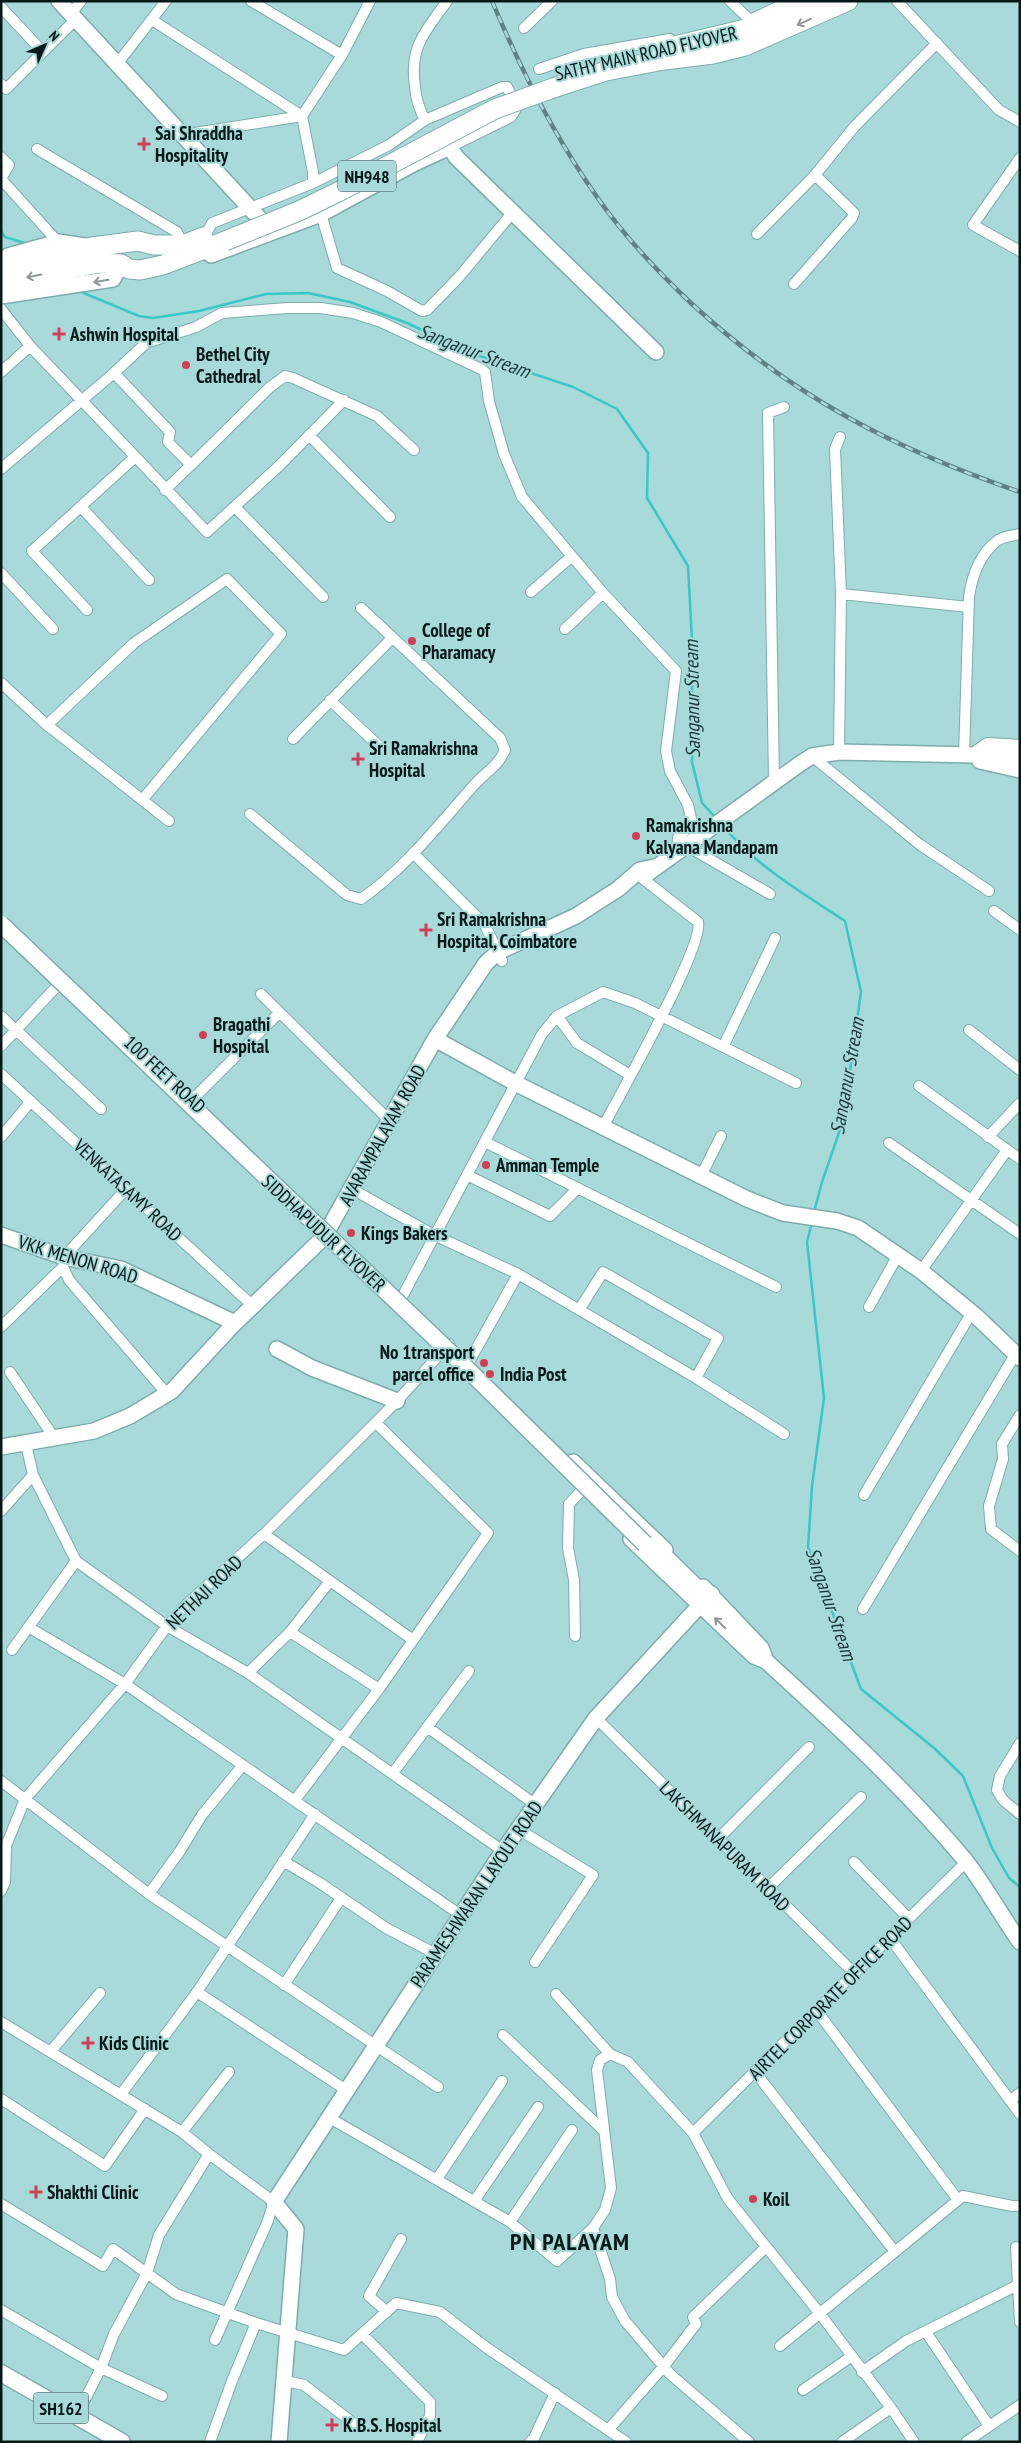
<svg xmlns="http://www.w3.org/2000/svg" width="1021" height="2443" font-family="'PT Sans Narrow',sans-serif">
<style>
.lines{fill:none;stroke-linecap:round;stroke-linejoin:round}
.stream{stroke:#39c7c7;stroke-width:2.5}
.street-casing{stroke:#7cadac;stroke-width:12}
.secondary-casing{stroke:#7cadac;stroke-width:18}
.primary-casing{stroke:#7cadac;stroke-width:19}
.highway-casing{stroke:#7cadac;stroke-width:21}
.street{stroke:#fff;stroke-width:10}
.secondary{stroke:#fff;stroke-width:15}
.primary{stroke:#fff;stroke-width:16}
.highway{stroke:#fff;stroke-width:19}
.rail-casing{stroke:#5e8382;stroke-width:4.5}
.rail{stroke:#a7dad9;stroke-width:2.5;stroke-dasharray:8;stroke-linecap:butt}
.primary-bridge-casing{stroke:#7cadac;stroke-width:19;stroke-linecap:butt}
.highway-bridge-casing{stroke:#7cadac;stroke-width:21;stroke-linecap:butt}
.primary-bridge{stroke:#fff;stroke-width:16}
.highway-bridge{stroke:#fff;stroke-width:19}
.oneway{stroke:#8f9898}
.poi-dot{fill:#d03f58;stroke:#a7dad9;stroke-width:2}
.labels{text-anchor:middle;dominant-baseline:central;stroke-width:4;stroke-linejoin:round;paint-order:stroke}
.shield{fill:#a7dad9;stroke:#365353;stroke-width:1}
.shield-label{font-size:18px;font-weight:bold;fill:#061919}
.street-label{font-size:19px;fill:#061919;stroke:#a7dad9}
.poi-label{font-size:19px;font-weight:bold;fill:#061919;stroke:#a7dad9;text-anchor:start}
.water-label{font-size:20px;font-style:italic;fill:#1c3939;stroke:#a7dad9}
.district-label{font-size:24px;font-weight:bold;letter-spacing:1px;fill:#061919;stroke:#a7dad9}
</style>
<rect width="100%" height="100%" fill="#a7dad9"/>
<g class="lines">
<path class="stream" d="M1 231 5 237 28 244
M79 291 139 316 153 318 199 311 266 294 308 293 350 302 407 323 471 353 573 387 617 409 648 453 647 498 688 566 692 640V762L702 803 716 818
M723 826C760 869 798 890 845 921L861 992 843 1121 822 1182 814 1212
M812 1222 807 1242 824 1398 812 1486 808 1547 861 1689 934 1748 963 1776 992 1848 1009 1878 1020 1887"/>
<defs>
<path id="street" d="M251 1 342 55
M730 1 750 20 790 1
M897 1 999 110 1020 122
M1 7 42 51
M71 14 81 1
M152 20 302 116
M524 28 552 1
M117 64 166 1
M539 69 584 54 670 39
M1 84 6 89 75 20
M425 120C419 109 416 99 415 87 409 47 425 32 447 1
M182 135 302 116
M37 149 177 232 183 245
M1 157 9 165 2 177V180L58 242
M1020 158 973 225 1020 251
M313 183V172L302 116 342 55 370 1
M321 214 337 268 387 291 422 311 427 310 459 277 513 212
M757 234 815 175 855 126 937 43
M205 236 212 223 313 183 389 145 425 120 502 87H507L517 107 511 117 450 147
M794 284 852 218 854 213 815 175
M1 309 30 346 207 532 280 465 344 400
M1 372 30 346
M309 435 390 517
M414 450 377 416 293 378 285 376 269 388 191 465 168 442 170 432 114 373 146 343 196 327 222 313 288 308H321L353 313 381 322 481 369 485 372 489 401 504 454 522 497 603 593 676 671 666 751 670 771 688 805 692 823 678 838 677 850
M1 469 114 373
M165 490 191 465
M81 507 149 580
M235 507 323 597
M1 573 53 629
M531 592 572 556
M841 594 969 607
M87 610 32 551 134 458
M565 629 603 593
M1 683 47 725 169 821
M330 700 382 749
M47 725 134 643 227 579 281 634 143 799
M293 739 392 638
M839 752 841 594 835 449 840 437
M964 755 969 597C972 576 979 555 997 541 1002 536 1013 536 1020 534
M970 755 987 743 1020 745
M812 756 919 844 989 891
M774 781 768 413 784 407
M250 814 347 895 361 899C405 869 440 823 475 784 486 772 498 766 505 750L500 738 361 608
M685 845 770 894
M413 853 485 925 502 961
M994 911 1020 930
M261 994 389 1120
M1 1016 101 1109
M557 1016 577 1043 630 1075
M969 1030 1020 1070
M724 1045 775 938
M1 1046 58 985
M1 1074 254 1307
M919 1086 1020 1159
M193 1099 279 1013
M603 1127C619 1096 705 945 698 922L642 878
M1 1137 31 1101
M988 1137 1020 1103
M485 1142 776 1287
M889 1143 1020 1234
M467 1175 550 1216 578 1188
M701 1176 721 1136
M359 1193 434 1235 518 1274 696 1378 784 1434
M63 1261 64 1257 127 1188
M921 1271 1007 1150
M401 1299 542 1034 557 1016 603 992 635 1003 796 1083
M869 1307 898 1255
M579 1310 603 1272 718 1338 696 1378
M1 1327 63 1267 69 1280 167 1394
M469 1362 518 1274
M10 1372 55 1439
M1020 1415 1002 1444 1003 1459 989 1506 991 1529 1020 1551
M26 1444 33 1475 76 1561 167 1626 248 1673 503 1851
M864 1495 972 1312
M1 1511 33 1475
M264 1534 413 1640
M863 1609 1016 1353
M30 1628 125 1684 462 1916
M290 1632 379 1689
M575 1636 574 1580 568 1548 569 1504 581 1491
M12 1650 76 1561
M248 1673 290 1632 330 1581
M596 1718 855 1974
M427 1727 536 1805
M1020 1743 1000 1776 997 1790 1003 1800 1020 1814
M393 1773 469 1671
M1 1781 149 1894 438 2087
M295 1800 379 1689 488 1533 376 1423
M518 1829 593 1875 535 1962
M718 1839 809 1747
M283 1861 320 1883 386 1928 436 1954
M854 1862 909 1919
M768 1888 861 1797
M1 1891 5 1882 6 1846 25 1799 125 1684 167 1626 187 1604 264 1534 397 1401 449 1344
M149 1894 180 1851 202 1815 243 1765
M890 1938 1020 2114
M284 1985 341 1898
M197 1992 315 1814
M556 1994 610 2054
M817 2011 958 2200
M1 2022 182 2132 209 2154 274 2202 267 2223 215 2340
M503 2035 604 2131
M51 2051 100 1993
M755 2072 895 2252
M122 2093 197 1992 346 2090
M1 2099 105 2166 145 2109
M1010 2101 1020 2093
M328 2117 510 2222 557 2261 593 2228 605 2210 611 2188 597 2070 600 2060 610 2054 628 2062 693 2133 728 2199 821 2315 891 2408 842 2442
M182 2132 229 2072
M693 2133 966 1862
M437 2179 502 2081
M475 2200 538 2107
M1 2204 103 2266 113 2249 176 2294 256 2323 344 2350 396 2303 440 2312 487 2348 626 2442
M510 2222 572 2130
M593 2228 610 2279 612 2297 625 2321 670 2374 749 2442
M1016 2247 1020 2322
M1 2310 101 2368 162 2396
M387 2312 369 2296 401 2239
M926 2332 989 2426
M362 2334 430 2402V2416L417 2442
M780 2346 963 2196 1012 2206H1020
M862 2372 906 2341 1018 2285
M286 2381 304 2385 353 2423
M803 2390 852 2356
M891 2408 914 2442
M76 2417 101 2368 114 2334 147 2273 159 2235 209 2154
M609 2429 664 2366 696 2324 693 2317 766 2247
M210 2442 232 2381 256 2323
M530 2442 534 2438 555 2393
M966 2442 1020 2405"/>
<path id="secondary" d="M59 1 272 232
M211 255 321 214 415 163 450 147 456 157 656 352
M8 256 58 242 85 246
M1 296 113 279 121 264
M980 761 1020 770
M647 874 801 763 812 756 839 752 1020 756
M435 1039 517 1084 747 1199 783 1213 837 1221 858 1228 921 1271 976 1316 1020 1358
M1 1235 64 1257 121 1269 235 1323
M277 1349 312 1368 397 1401
M1 1447 94 1431 130 1416 172 1391 232 1326 324 1237 435 1039 486 963 498 952 576 916 618 889 640 870 654 867
M573 1462 665 1550
M631 1539 754 1656 766 1661C835 1724 905 1788 965 1860 985 1885 1001 1916 1020 1942
M703 1587 761 1648 764 1655
M279 2442 296 2229 274 2202 503 1851 596 1718 701 1604"/>
<path id="primary" d="M645 1544 654 1546 701 1592 711 1594
M1 2373 122 2442"/>
<path id="highway" d="M662 49 750 28 817 1
M553 88 606 71 664 60 713 54 745 46 848 1
M1 266 92 247 138 241 154 245H183L203 237
M1 283 99 263 121 264 129 269 140 270 163 265 225 241"/>
</defs>
<use href="#street" class="street-casing"/>
<use href="#secondary" class="secondary-casing"/>
<use href="#primary" class="primary-casing"/>
<use href="#highway" class="highway-casing"/>
<use href="#street" class="street"/>
<use href="#secondary" class="secondary"/>
<use href="#primary" class="primary"/>
<use href="#highway" class="highway"/>
<defs>
<path id="rail" d="M492 1C521 70 554 136 597 197 624 236 658 272 692 304 792 396 892 448 1020 492"/>
</defs>
<use href="#rail" class="rail-casing"/>
<use href="#rail" class="rail"/>
<defs>
<path id="primary-bridge" d="M1 924 456 1358 645 1544"/>
<path id="highway-bridge" d="M225 241 299 211 342 190 495 109 553 88"/>
</defs>
<use href="#primary-bridge" class="primary-bridge-casing"/>
<use href="#highway-bridge" class="highway-bridge-casing"/>
<use href="#primary-bridge" class="primary-bridge"/>
<use href="#highway-bridge" class="highway-bridge"/>
</g>
<defs><path id="oneway-shaft" d="M-6 0H5M1.5-3L5.5 0L1.5 3" fill="none" stroke-width="1.6" stroke-linecap="round" stroke-linejoin="round" transform="scale(1.25)"/></defs>
<g class="oneway">
<use href="#oneway-shaft" transform="translate(804 22) rotate(156)"/>
<use href="#oneway-shaft" transform="translate(34 276) rotate(169)"/>
<use href="#oneway-shaft" transform="translate(101 281) rotate(171)"/>
<use href="#oneway-shaft" transform="translate(720 1623) rotate(-136)"/>
</g>
<g class="poi-dot">
<path d="M141.5 136.5h5v5h5v5h-5v5h-5v-5h-5v-5h5z"/>
<path d="M56.5 326.5h5v5h5v5h-5v5h-5v-5h-5v-5h5z"/>
<circle cx="186" cy="365" r="5"/>
<circle cx="412" cy="641" r="5"/>
<path d="M355.5 751.5h5v5h5v5h-5v5h-5v-5h-5v-5h5z"/>
<circle cx="636" cy="836" r="5"/>
<path d="M423.5 922.5h5v5h5v5h-5v5h-5v-5h-5v-5h5z"/>
<circle cx="203" cy="1035" r="5"/>
<circle cx="486" cy="1165" r="5"/>
<circle cx="351" cy="1233" r="5"/>
<circle cx="484" cy="1363" r="5"/>
<circle cx="490" cy="1374" r="5"/>
<path d="M85.5 2035.5h5v5h5v5h-5v5h-5v-5h-5v-5h5z"/>
<path d="M33.5 2184.5h5v5h5v5h-5v5h-5v-5h-5v-5h5z"/>
<circle cx="753" cy="2199" r="5"/>
<path d="M329.5 2417.5h5v5h5v5h-5v5h-5v-5h-5v-5h5z"/>
</g>
<g class="labels">
<g class="shield">
<rect x="338" y="160.5" width="58" height="31" rx="4"/>
<rect x="33.5" y="2392.5" width="55" height="31" rx="4"/>
</g>
<g class="shield-label">
<text x="367" y="176">NH948</text>
<text x="61" y="2408">SH162</text>
</g>
<g class="street-label">
<text transform="translate(646 53) rotate(-13)">SATHY MAIN ROAD FLYOVER</text>
<text transform="translate(165 1074) rotate(43)">100 FEET ROAD</text>
<text transform="translate(382 1135) rotate(-61)">AVARAMPALAYAM ROAD</text>
<text transform="translate(128 1190) rotate(43)">VENKATASAMY ROAD</text>
<text transform="translate(324 1233) rotate(43)">SIDDHAPUDUR FLYOVER</text>
<text transform="translate(78 1259) rotate(17)">VKK MENON ROAD</text>
<text transform="translate(204 1592) rotate(-44)">NETHAJI ROAD</text>
<text transform="translate(725 1846) rotate(45)">LAKSHMANAPURAM ROAD</text>
<text transform="translate(476 1894) rotate(-56)">PARAMESHWARAN LAYOUT ROAD</text>
<text transform="translate(830 1998) rotate(-45)">AIRTEL CORPORATE OFFICE ROAD</text>
</g>
<g class="poi-label">
<text x="155" y="133">Sai Shraddha<tspan x="155" dy="22">Hospitality</tspan></text>
<text x="70" y="334">Ashwin Hospital</text>
<text x="196" y="354">Bethel City<tspan x="196" dy="22">Cathedral</tspan></text>
<text x="422" y="630">College of<tspan x="422" dy="22">Pharamacy</tspan></text>
<text x="369" y="748">Sri Ramakrishna<tspan x="369" dy="22">Hospital</tspan></text>
<text x="646" y="825">Ramakrishna<tspan x="646" dy="22">Kalyana Mandapam</tspan></text>
<text x="437" y="919">Sri Ramakrishna<tspan x="437" dy="22">Hospital, Coimbatore</tspan></text>
<text x="213" y="1024">Bragathi<tspan x="213" dy="22">Hospital</tspan></text>
<text x="496" y="1165">Amman Temple</text>
<text x="361" y="1233">Kings Bakers</text>
<text x="474" y="1352" text-anchor="end">No 1transport<tspan x="474" dy="22">parcel office</tspan></text>
<text x="500" y="1374">India Post</text>
<text x="99" y="2043">Kids Clinic</text>
<text x="47" y="2192">Shakthi Clinic</text>
<text x="763" y="2199">Koil</text>
<text x="343" y="2425">K.B.S. Hospital</text>
</g>
<g class="water-label">
<text transform="translate(474 351) rotate(21)">Sanganur Stream</text>
<text transform="translate(692 699) rotate(-91)">Sanganur Stream</text>
<text transform="translate(847 1076) rotate(-80)">Sanganur Stream</text>
<text transform="translate(831 1604) rotate(71)">Sanganur Stream</text>
</g>
<g class="district-label">
<text x="570" y="2241">PN PALAYAM</text>
</g>
</g>
<rect width="1021" height="2443" fill="none" stroke="#061919" stroke-width="5"/>
<g transform="translate(45 45) rotate(45)" stroke="#a7dad9" stroke-width="4" paint-order="stroke">
<path d="M0-4L9 19L0 12L-9 19Z" fill="#061919"/>
<text y="-8" font-size="14" font-weight="bold" text-anchor="middle" fill="#061919">N</text>
</g>
</svg>
